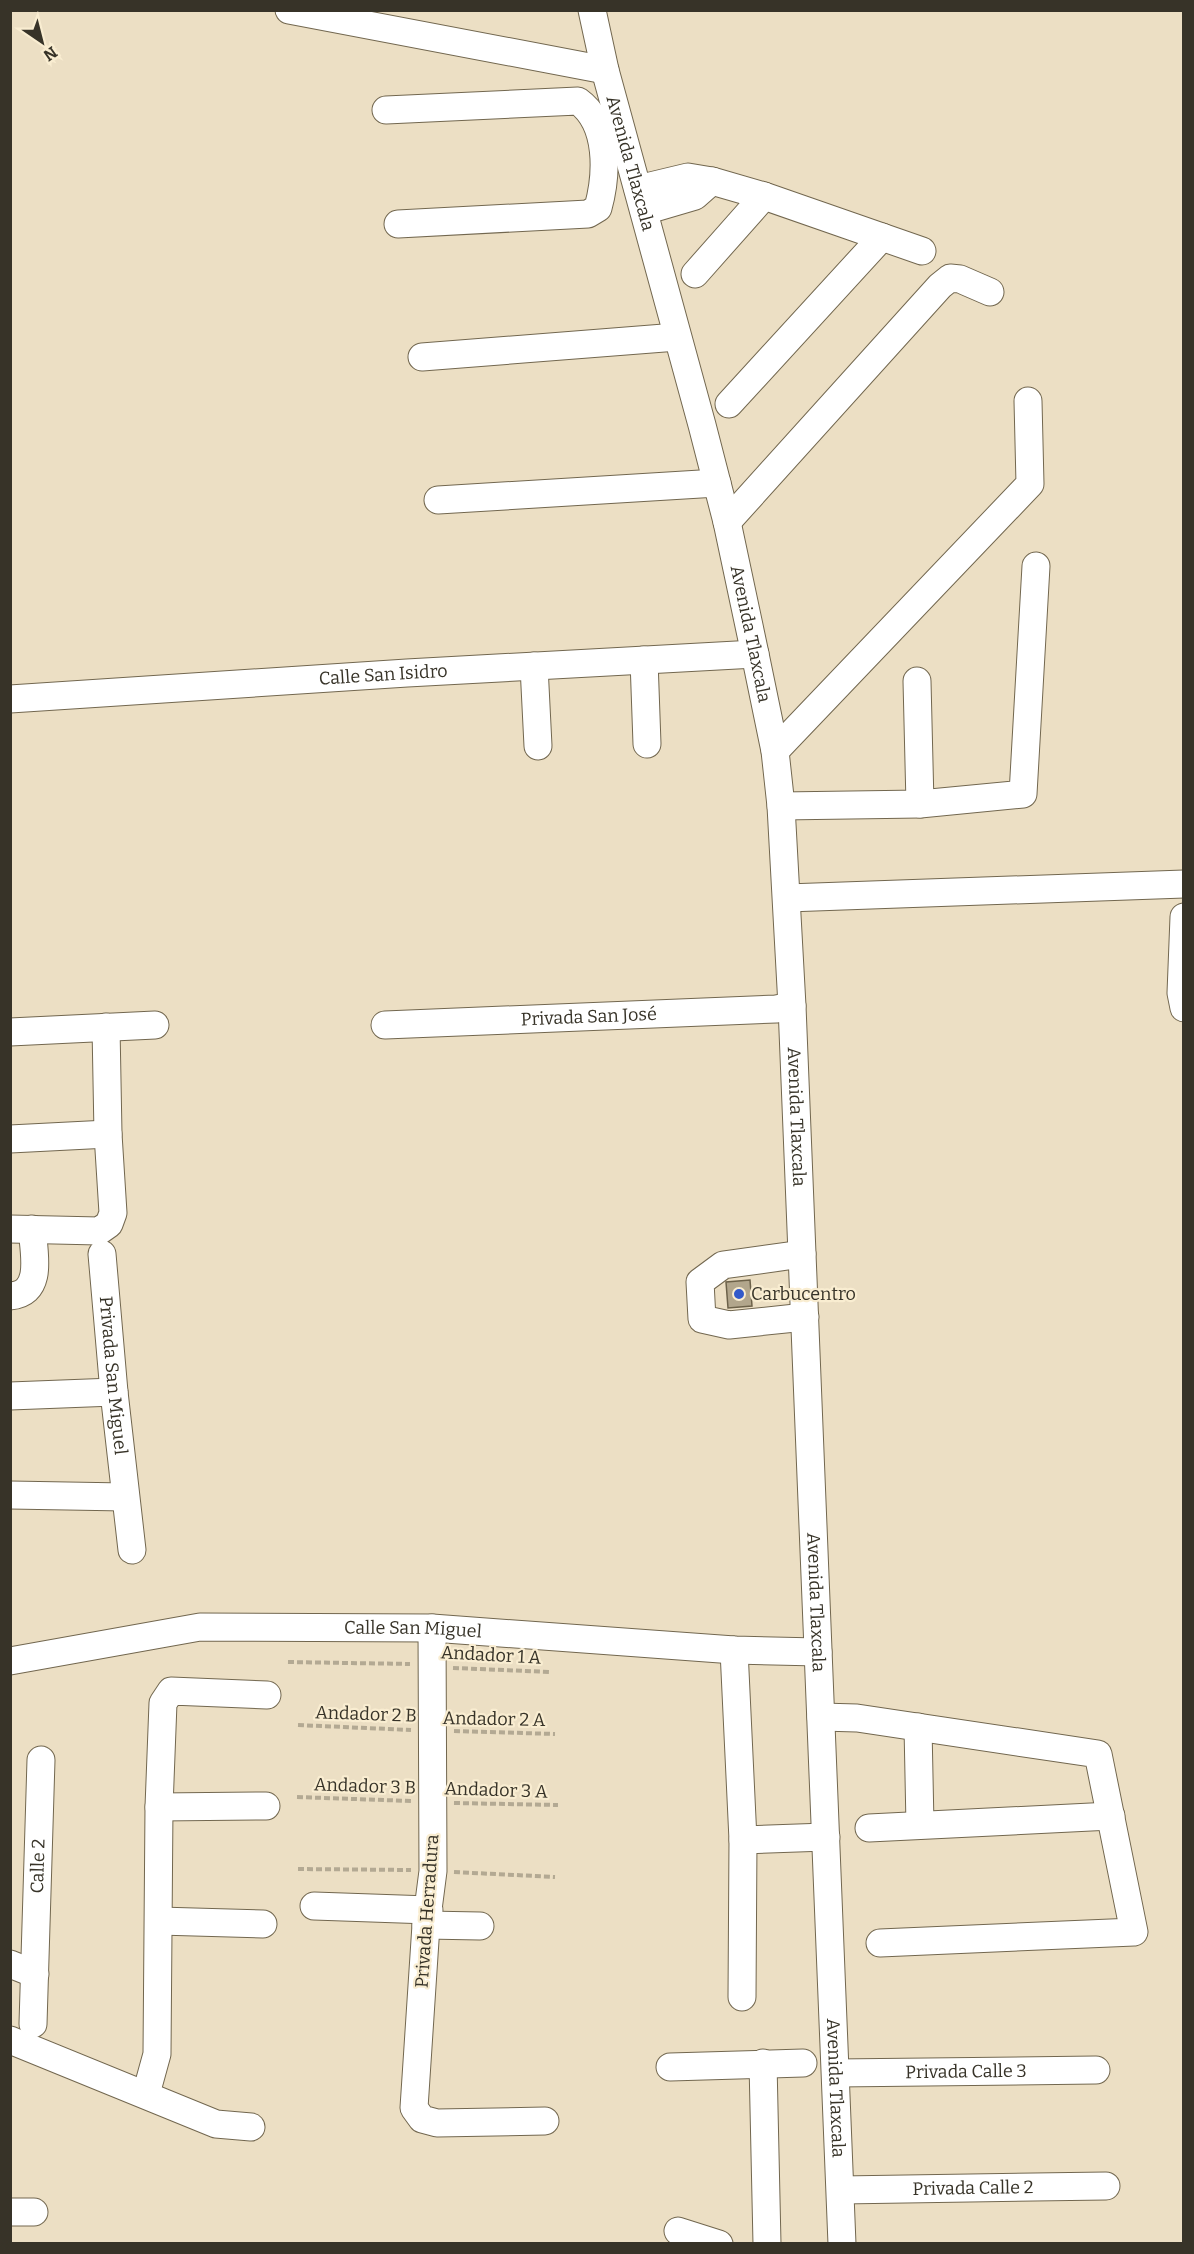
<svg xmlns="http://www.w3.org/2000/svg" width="1194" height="2254" font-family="Bitter,serif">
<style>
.building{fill:#b2a68c;stroke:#6c6149;stroke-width:1.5}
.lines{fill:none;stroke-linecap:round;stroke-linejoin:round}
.minor-casing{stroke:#72674f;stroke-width:29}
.path{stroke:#b3a993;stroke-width:4;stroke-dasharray:6 3;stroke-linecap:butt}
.minor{stroke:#fff;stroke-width:27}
.poi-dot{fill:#335aca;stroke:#f9edd1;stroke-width:2}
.labels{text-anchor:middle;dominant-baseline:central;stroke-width:4.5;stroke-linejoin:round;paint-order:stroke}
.street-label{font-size:18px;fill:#373328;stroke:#f9edd1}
.poi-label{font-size:18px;fill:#373328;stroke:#f9edd1;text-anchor:start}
</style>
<rect width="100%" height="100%" fill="#ecdfc4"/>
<path class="building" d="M750 1280 752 1306 728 1308 726 1282Z"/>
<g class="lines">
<defs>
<g id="minor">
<path d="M289 10 605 70"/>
<path id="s1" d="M592 10 605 70 702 425 727 522 755 654 775 751 781 806 792 1006 842 2244"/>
<path d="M386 110 578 101C610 124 607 175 598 208L588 214 398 224"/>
<path d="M638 189 688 177 712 181 764 196 922 251"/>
<path d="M644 211 695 196 712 181"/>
<path d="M695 274 764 196"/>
<path d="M422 357 677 337"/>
<path d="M729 404 882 237"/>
<path d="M438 500 717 483"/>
<path d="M727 522 940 286 950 278 960 279 990 292"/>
<path d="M644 660 647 744"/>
<path d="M534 666 538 746"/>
<path d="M917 681 920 804"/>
<path id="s2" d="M10 699 407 673 755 654"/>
<path d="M775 751 1030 484 1028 401"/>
<path d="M781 806 920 804 1023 794 1036 566"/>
<path d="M787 898 1184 884"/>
<path d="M1184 917 1181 993 1184 1008"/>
<path id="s3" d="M385 1025 776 1009 792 1006"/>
<path d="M10 1032 155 1025"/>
<path d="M10 1139 108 1134"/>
<path d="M10 1229 99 1231 109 1224 113 1213 108 1134 106 1027"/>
<path id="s4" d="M102 1254 114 1392 132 1550"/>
<path d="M802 1254 723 1265 700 1282 702 1319 729 1325 805 1317"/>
<path d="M10 1296C44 1294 34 1253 32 1229"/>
<path d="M10 1396 114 1392"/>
<path d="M10 1495 125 1497"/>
<path d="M432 1628 433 1871 426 1925 414 2108 422 2119 437 2123 545 2121"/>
<path d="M734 1650 743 1840 742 1997"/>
<path id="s5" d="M10 1661 200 1627 432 1628 734 1650 818 1652"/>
<path d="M821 1717 857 1718 1098 1754 1134 1932 880 1943"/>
<path d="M918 1727 920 1825"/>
<path d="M159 1807 266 1806"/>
<path d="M869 1828 1111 1816"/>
<path d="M743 1840 826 1837"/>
<path d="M314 1906 429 1910"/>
<path d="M159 1921 263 1924"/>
<path d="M426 1925 480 1926"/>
<path d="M10 1964 35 1974"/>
<path id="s6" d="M33 2024 41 1760"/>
<path d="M10 2040 216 2124 251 2127"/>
<path d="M763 2063 767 2244"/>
<path d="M670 2067 803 2063"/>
<path id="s7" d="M836 2073 1096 2070"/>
<path d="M146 2094 157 2054 159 1807 163 1703 171 1691 267 1695"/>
<path id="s8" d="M841 2190 1106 2186"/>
<path d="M10 2212H34"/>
<path d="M678 2231 719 2244"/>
</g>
</defs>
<use href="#minor" class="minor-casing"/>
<path class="path" d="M288 1662 410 1664
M453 1668 551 1672
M298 1725 411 1730
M454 1731 555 1734
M297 1797 411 1801
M454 1803 558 1805
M298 1869 411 1870
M454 1872 555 1877"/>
<use href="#minor" class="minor"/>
</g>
<circle class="poi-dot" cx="739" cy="1294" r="6"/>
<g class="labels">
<g class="street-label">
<text stroke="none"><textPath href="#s1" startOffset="158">Avenida Tlaxcala</textPath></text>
<text stroke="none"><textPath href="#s1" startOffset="644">Avenida Tlaxcala</textPath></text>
<text stroke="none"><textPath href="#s2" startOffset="374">Calle San Isidro</textPath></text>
<text stroke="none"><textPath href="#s3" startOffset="204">Privada San José</textPath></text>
<text stroke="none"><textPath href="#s1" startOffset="1130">Avenida Tlaxcala</textPath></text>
<text stroke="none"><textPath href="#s4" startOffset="122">Privada San Miguel</textPath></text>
<text stroke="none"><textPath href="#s1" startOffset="1616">Avenida Tlaxcala</textPath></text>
<text stroke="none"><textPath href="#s5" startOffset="406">Calle San Miguel</textPath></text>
<text transform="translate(491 1655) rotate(3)">Andador 1 A</text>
<text transform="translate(366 1714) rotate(2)">Andador 2 B</text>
<text transform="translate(494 1719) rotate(1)">Andador 2 A</text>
<text transform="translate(365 1786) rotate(2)">Andador 3 B</text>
<text transform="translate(496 1790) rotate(2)">Andador 3 A</text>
<text stroke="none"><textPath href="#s6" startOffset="158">Calle 2</textPath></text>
<text transform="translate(427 1911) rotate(-86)">Privada Herradura</text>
<text stroke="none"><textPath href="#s7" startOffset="130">Privada Calle 3</textPath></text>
<text stroke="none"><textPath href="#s1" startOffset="2102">Avenida Tlaxcala</textPath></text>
<text stroke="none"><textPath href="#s8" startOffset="132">Privada Calle 2</textPath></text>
</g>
<g class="poi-label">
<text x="751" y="1294">Carbucentro</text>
</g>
</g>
<rect width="1194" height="2254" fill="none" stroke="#373328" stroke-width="24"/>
<g transform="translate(42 42) rotate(145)" stroke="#f9edd1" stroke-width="4.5" paint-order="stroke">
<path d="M0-4.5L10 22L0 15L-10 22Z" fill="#373328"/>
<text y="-9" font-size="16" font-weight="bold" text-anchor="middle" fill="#373328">N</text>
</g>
</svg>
